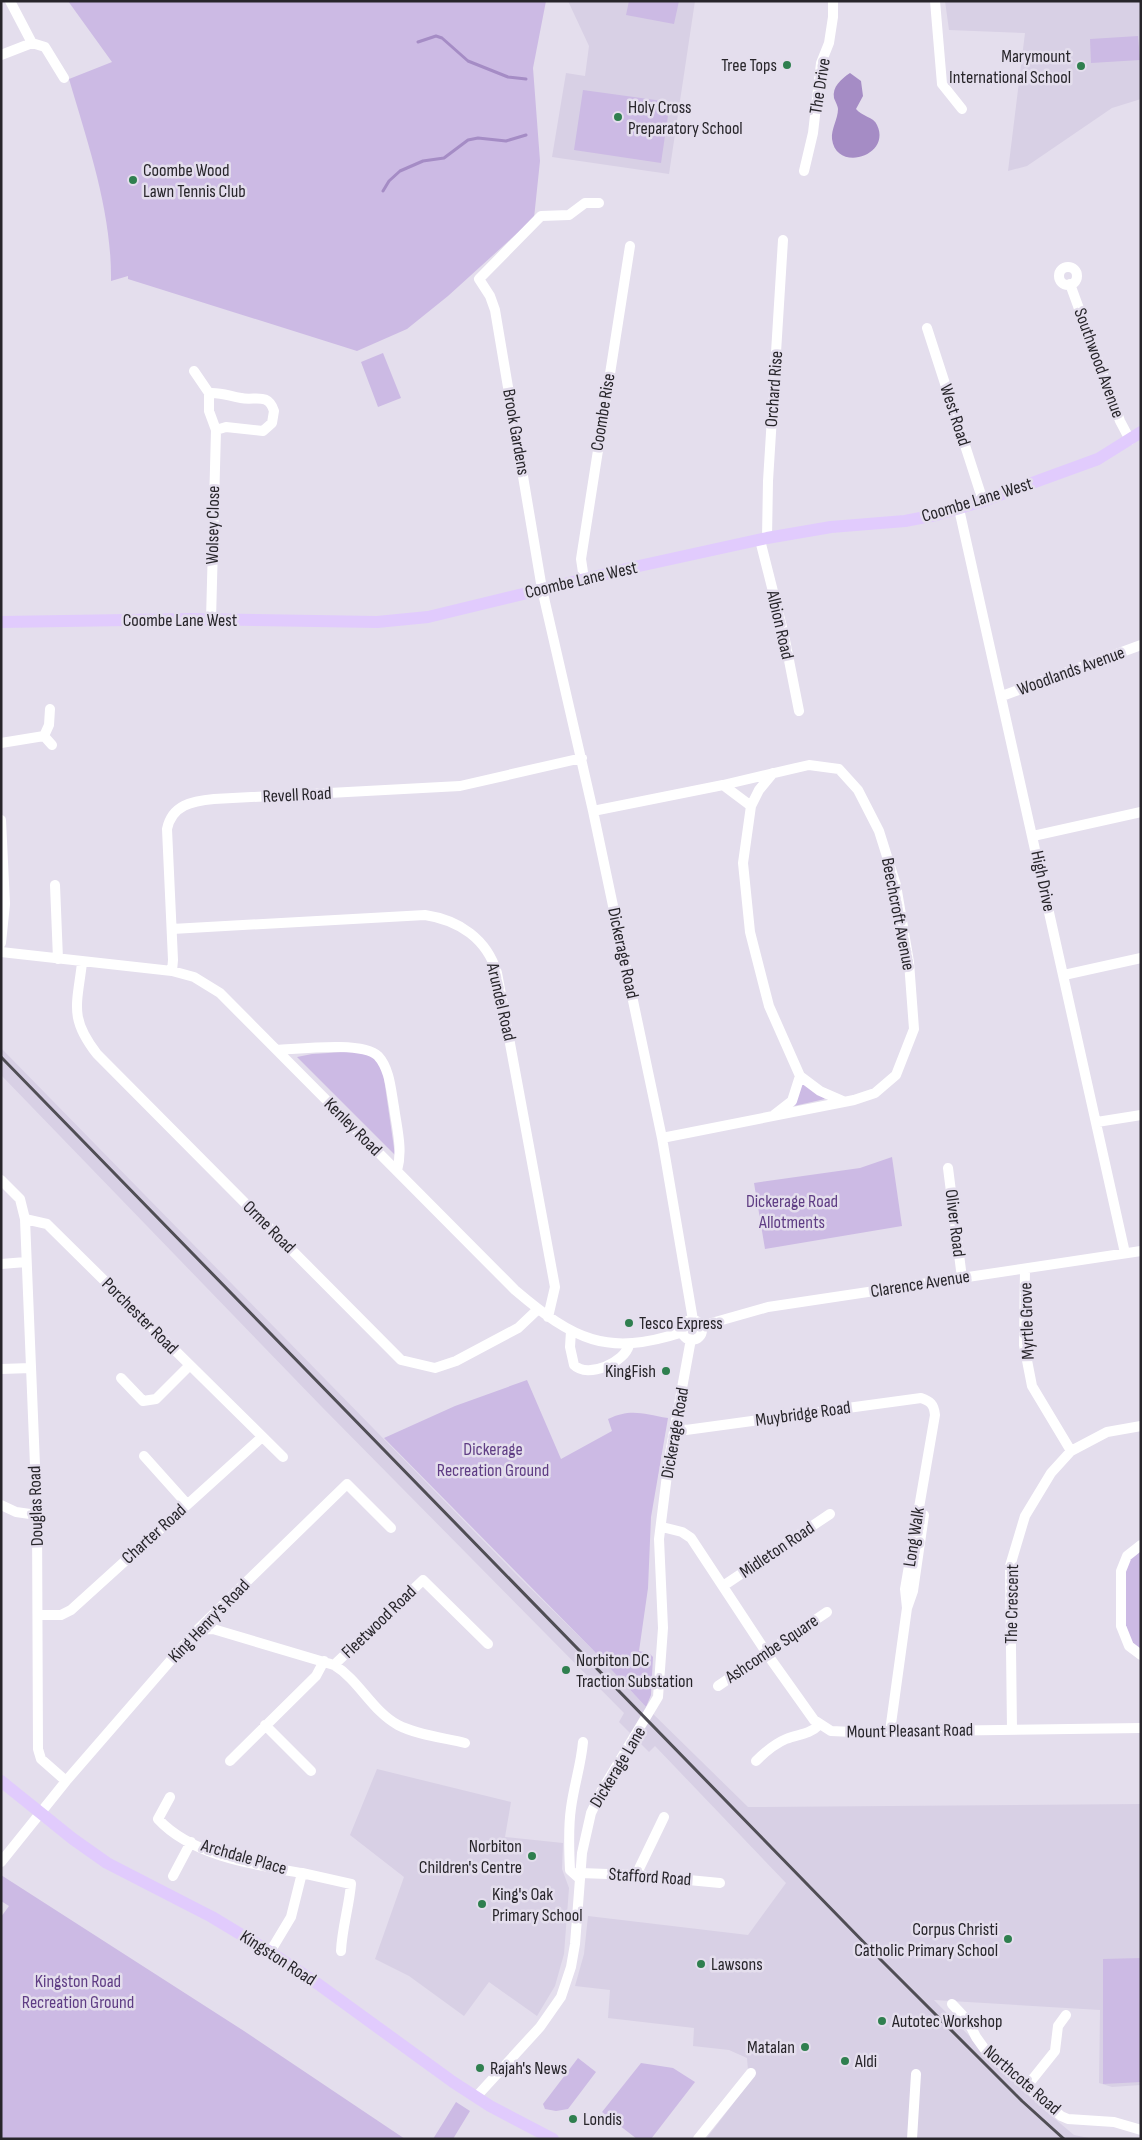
<svg xmlns="http://www.w3.org/2000/svg" width="1142" height="2140" font-family="'Sofia Sans Condensed',sans-serif">
<style>
.built{fill:#d8d0e5}
.green{fill:#ccbae4}
.water{fill:#a58cc5}
.lines{fill:none;stroke-linecap:round;stroke-linejoin:round}
.stream{stroke:#a58cc5;stroke-width:3}
.minor{stroke:#fff;stroke-width:10}
.major{stroke:#e1cbfd;stroke-width:12}
.rail{stroke:#504e55;stroke-width:3}
.poi-dot{fill:#2f7f4f;stroke:#e4deed;stroke-width:2}
.labels{text-anchor:middle;dominant-baseline:central;stroke-width:5;stroke-linejoin:round;paint-order:stroke}
.poi-label{font-size:18px;fill:#27252a;stroke:#e4deed;text-anchor:start}
.street-label{font-size:18px;fill:#27252a;stroke:#e4deed}
.park-label{font-size:18px;fill:#5f3d84;stroke:#e4deed}
</style>
<rect width="100%" height="100%" fill="#e4deed"/>
<path class="built" d="M568 1H695L669 174 552 157 566 73 585 76 589 46Z
M945 1H1141V99L1112 108 1027 166 1008 171 1025 33 949 30Z
M1 1048 516 1574 595 1652 646 1707 748 1807 1141 1804V2085L1112 2087 1099 2083 1100 2010 934 2000 1021 2089 1055 2119 1074 2135 1094 2139H706L755 2075 748 2070 747 2058 729 2050 693 2046 694 2028 608 2018 610 1990 575 1986 584 1954 588 1916 748 1935 786 1883 655 1746 649 1752 619 1722 624 1713 321 1406 1 1075Z
M377 1769 511 1802 505 1837 563 1843 562 1869 569 1888 564 1954 555 1986 537 2016 489 1982 464 2016 409 1976 375 1959 404 1877 350 1835Z"/>
<path class="green" d="M68 1H546L533 68 540 161 534 218 448 296 407 329 357 351 128 279V276L111 281C112 212 88 144 69 79L112 62Z
M629 1H679L674 24 626 15Z
M1138 36 1140 60 1091 63 1090 39Z
M583 90 670 102 661 163 574 150Z
M383 353 401 398 378 407 361 362Z
M361 1051 376 1058 383 1072 395 1155 297 1057 312 1054Z
M802 1083 825 1099 794 1106Z
M892 1157 902 1226 765 1249 754 1183 860 1168Z
M527 1380 561 1459 612 1431 608 1419C631 1408 643 1414 668 1418L651 1517 648 1588 639 1651 649 1653 653 1657 651 1695 646 1707 595 1652 384 1438 455 1406Z
M1141 1545V1655L1121 1626 1127 1556Z
M1 1875 244 2031 405 2139H1V1917L9 1906 1 1901Z
M1141 1958V2082L1103 2084V1959Z
M578 2058 596 2072 568 2109 556 2111 545 2109 543 2104Z
M641 2063 673 2068 695 2082 651 2139H637L602 2112Z
M456 2102 470 2111 453 2139H433Z"/>
<path class="water" d="M850 73 861 81 863 96 856 109C861 116 874 117 877 125 892 156 836 173 832 139 831 129 838 119 838 109 838 106 835 101 834 98 832 87 841 79 850 73Z"/>
<g class="lines">
<path class="stream" d="M418 42 436 36 442 38 468 61 508 77 526 79
M383 191 389 181 400 171 423 161 444 158 468 140 478 138 506 141 526 135"/>
<path class="minor" d="M10 1 32 43 45 47 64 78
M935 1 942 84 962 109
M1 55 32 43
M804 171 813 133 821 63 829 43 833 17V1
M599 203H585L569 215 541 216 479 279 490 296 495 310 542 589 593 811 662 1138 693 1320
M1059 276a9 9 0 1 1 18 0a9 9 0 1 1-18 0Z
M1070 284 1120 421 1130 440
M927 328 983 501
M194 371 209 393V411L216 430 211 620
M209 393C221 392 229 396 241 398 255 401 268 392 274 411L272 423 263 431 226 427 216 430
M959 509 1125 1253
M767 538 768 481 783 240
M760 540 784 635 799 711
M584 579 581 559 630 246
M1002 696 1141 645
M44 736 52 745
M1 743 44 736 49 725 50 709
M723 785 751 806 743 863 750 932 769 1006 800 1076 820 1091 843 1101
M751 806 759 790 773 773
M593 811 723 785 809 765 839 769 858 790 879 831 896 885 909 962 914 1029 896 1075 875 1093 854 1100 662 1138
M1 820 5 904 1 943
M1033 836 1141 812
M55 885 58 959
M172 929 425 915C459 920 487 939 497 973L555 1287 548 1317
M1 952 172 971 194 977 220 993 515 1290C574 1340 606 1357 683 1332
M82 963C77 1005 69 1018 97 1054L401 1360 435 1368 456 1361 518 1328 538 1309
M172 971 173 960 167 829C172 805 192 801 214 799L460 786 582 758
M1064 975 1141 958
M277 1050C299 1049 363 1041 378 1056 390 1069 391 1091 394 1107 397 1129 403 1150 397 1171
M774 1115 792 1101 800 1076
M1097 1122 1141 1115
M948 1168 962 1278
M1 1180 20 1199 25 1219 37 1515 38 1749 41 1759 66 1781
M25 1219 47 1224 283 1457
M1 1264 26 1262
M1025 1269 1024 1345 1032 1386 1071 1451
M682 1330a10 10 0 1 1 20 0a10 10 0 1 1-20 0Z
M701 1326 768 1307 1141 1251
M571 1331 570 1347 574 1365C588 1379 625 1362 629 1345
M1 1369 31 1368
M121 1378 143 1401 156 1399 189 1366
M676 1428 686 1430 921 1398C930 1401 934 1404 935 1415L905 1589 907 1608
M144 1456 187 1504
M1 1505 16 1512 37 1515
M662 1527 682 1532 691 1538 772 1661 814 1720 831 1731 853 1732 1141 1728
M1141 1545 1127 1556 1121 1571V1626L1129 1646 1141 1655
M723 1586 830 1514
M38 1615H61L71 1610 262 1437
M197 1630 213 1629 334 1665C359 1680 372 1711 398 1725 417 1735 445 1738 465 1743
M334 1665 423 1580 488 1644
M718 1686 827 1612
M265 1725 311 1771
M1012 1730 1010 1566 1025 1516 1051 1473 1071 1451 1107 1432 1141 1426
M890 1731 907 1608 913 1591 924 1515
M230 1761 316 1676 324 1661
M756 1761C765 1752 774 1744 786 1739 798 1734 809 1735 819 1725
M170 1797 158 1819C192 1856 255 1865 302 1873L291 1917 270 1952
M1 1862 66 1781 197 1630 347 1484 391 1528
M302 1873 351 1884C349 1907 342 1928 341 1951
M580 1873 636 1875 720 1883
M636 1875 664 1817
M173 1876 191 1842
M580 1879 570 1870C569 1850 568 1828 571 1808 574 1785 581 1765 583 1742
M952 2004 968 2021 976 2037 986 2051 1061 2116 1068 2119 1114 2122 1141 2130
M1027 2086 1055 2051 1058 2026 1066 2015
M476 2097 540 2027 561 1997 571 1967 575 1944 582 1853 591 1813 602 1790 658 1697 663 1628 659 1539 669 1459 691 1339
M698 2139 751 2073
M912 2139 916 2074"/>
<path class="major" d="M1 622 191 619 377 622 428 617 639 566 767 538 831 527 905 521 936 515 983 501 1098 459 1141 432
M1 1781 73 1839 107 1863 212 1917 270 1952 318 1984 453 2082 490 2106 553 2139"/>
<path class="rail" d="M1 1057 882 1961 1022 2101 1064 2139"/>
</g>
<g class="poi-dot">
<circle cx="787" cy="65" r="5"/>
<circle cx="1081" cy="66" r="5"/>
<circle cx="618" cy="117" r="5"/>
<circle cx="133" cy="180" r="5"/>
<circle cx="629" cy="1323" r="5"/>
<circle cx="666" cy="1371" r="5"/>
<circle cx="566" cy="1670" r="5"/>
<circle cx="532" cy="1856" r="5"/>
<circle cx="482" cy="1904" r="5"/>
<circle cx="1008" cy="1939" r="5"/>
<circle cx="701" cy="1964" r="5"/>
<circle cx="882" cy="2021" r="5"/>
<circle cx="805" cy="2047" r="5"/>
<circle cx="845" cy="2061" r="5"/>
<circle cx="480" cy="2068" r="5"/>
<circle cx="573" cy="2119" r="5"/>
</g>
<g class="labels">
<g class="poi-label">
<text x="1071" y="56" text-anchor="end">Marymount<tspan x="1071" dy="21">International School</tspan></text>
<text x="777" y="65" text-anchor="end">Tree Tops</text>
<text x="628" y="107">Holy Cross<tspan x="628" dy="21">Preparatory School</tspan></text>
<text x="143" y="170">Coombe Wood<tspan x="143" dy="21">Lawn Tennis Club</tspan></text>
<text x="639" y="1323">Tesco Express</text>
<text x="656" y="1371" text-anchor="end">KingFish</text>
<text x="576" y="1660">Norbiton DC<tspan x="576" dy="21">Traction Substation</tspan></text>
<text x="522" y="1846" text-anchor="end">Norbiton<tspan x="522" dy="21">Children's Centre</tspan></text>
<text x="492" y="1894">King's Oak<tspan x="492" dy="21">Primary School</tspan></text>
<text x="998" y="1929" text-anchor="end">Corpus Christi<tspan x="998" dy="21">Catholic Primary School</tspan></text>
<text x="711" y="1964">Lawsons</text>
<text x="892" y="2021">Autotec Workshop</text>
<text x="795" y="2047" text-anchor="end">Matalan</text>
<text x="855" y="2061">Aldi</text>
<text x="490" y="2068">Rajah's News</text>
<text x="583" y="2119">Londis</text>
</g>
<g class="street-label">
<text transform="translate(820 86) rotate(-81)">The Drive</text>
<text transform="translate(1099 363) rotate(70)">Southwood Avenue</text>
<text transform="translate(774 389) rotate(-86)">Orchard Rise</text>
<text transform="translate(603 412) rotate(-81)">Coombe Rise</text>
<text transform="translate(955 415) rotate(72)">West Road</text>
<text transform="translate(516 432) rotate(80)">Brook Gardens</text>
<text transform="translate(977 500) rotate(-17)">Coombe Lane West</text>
<text transform="translate(213 525) rotate(-89)">Wolsey Close</text>
<text transform="translate(581 580) rotate(-13)">Coombe Lane West</text>
<text x="180" y="620">Coombe Lane West</text>
<text transform="translate(780 625) rotate(77)">Albion Road</text>
<text transform="translate(1071 671) rotate(-20)">Woodlands Avenue</text>
<text transform="translate(297 795) rotate(-3)">Revell Road</text>
<text transform="translate(1043 881) rotate(78)">High Drive</text>
<text transform="translate(898 914) rotate(79)">Beechcroft Avenue</text>
<text transform="translate(623 953) rotate(78)">Dickerage Road</text>
<text transform="translate(501 1002) rotate(77)">Arundel Road</text>
<text transform="translate(353 1127) rotate(45)">Kenley Road</text>
<text transform="translate(955 1223) rotate(83)">Oliver Road</text>
<text transform="translate(269 1227) rotate(45)">Orme Road</text>
<text transform="translate(920 1284) rotate(-9)">Clarence Avenue</text>
<text transform="translate(140 1316) rotate(45)">Porchester Road</text>
<text transform="translate(1027 1321) rotate(-92)">Myrtle Grove</text>
<text transform="translate(803 1414) rotate(-8)">Muybridge Road</text>
<text transform="translate(675 1433) rotate(-80)">Dickerage Road</text>
<text transform="translate(36 1506) rotate(-92)">Douglas Road</text>
<text transform="translate(154 1534) rotate(-42)">Charter Road</text>
<text transform="translate(914 1537) rotate(-81)">Long Walk</text>
<text transform="translate(777 1550) rotate(-34)">Midleton Road</text>
<text transform="translate(1012 1604) rotate(-89)">The Crescent</text>
<text transform="translate(209 1621) rotate(-46)">King Henry's Road</text>
<text transform="translate(379 1622) rotate(-44)">Fleetwood Road</text>
<text transform="translate(772 1649) rotate(-34)">Ashcombe Square</text>
<text transform="translate(910 1731) rotate(-1)">Mount Pleasant Road</text>
<text transform="translate(618 1767) rotate(-59)">Dickerage Lane</text>
<text transform="translate(244 1857) rotate(16)">Archdale Place</text>
<text transform="translate(650 1877) rotate(4)">Stafford Road</text>
<text transform="translate(278 1958) rotate(33)">Kingston Road</text>
<text transform="translate(1022 2080) rotate(41)">Northcote Road</text>
</g>
<g class="park-label">
<text x="792" y="1201">Dickerage Road<tspan x="792" dy="21">Allotments</tspan></text>
<text x="493" y="1449">Dickerage<tspan x="493" dy="21">Recreation Ground</tspan></text>
<text x="78" y="1981">Kingston Road<tspan x="78" dy="21">Recreation Ground</tspan></text>
</g>
</g>
<rect width="1142" height="2140" fill="none" stroke="#27252a" stroke-width="5"/>
</svg>
